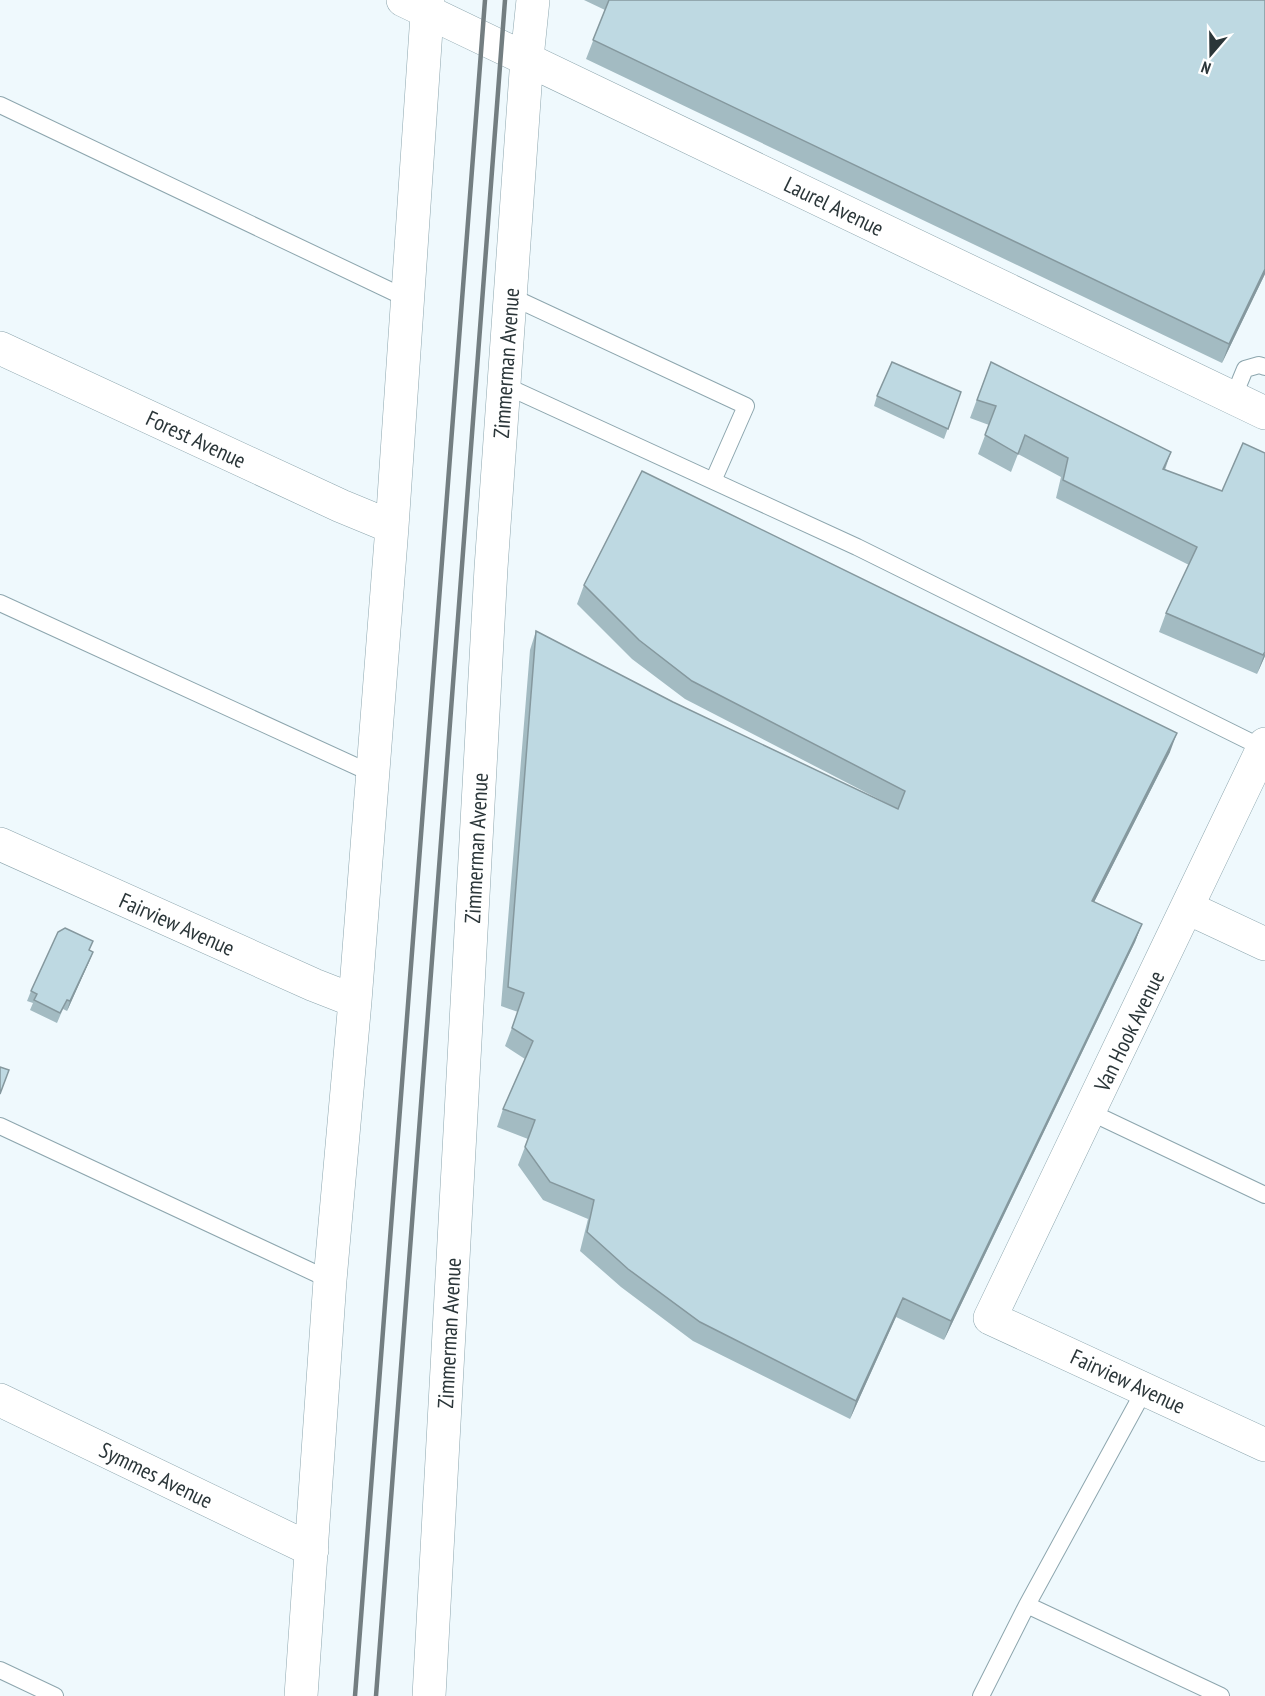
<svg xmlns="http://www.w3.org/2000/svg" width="1265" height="1696" font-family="'PT Sans Narrow',sans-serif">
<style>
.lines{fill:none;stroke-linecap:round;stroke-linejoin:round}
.service-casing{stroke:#8da6ae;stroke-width:18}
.minor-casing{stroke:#8da6ae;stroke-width:34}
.service{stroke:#fff;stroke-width:16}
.minor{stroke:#fff;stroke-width:33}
.rail{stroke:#737e81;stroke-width:4.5}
.wall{fill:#a3bbc2}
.shaded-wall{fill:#85989e}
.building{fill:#bed9e2;stroke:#85989e;stroke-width:1.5}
.labels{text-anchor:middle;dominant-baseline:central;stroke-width:4.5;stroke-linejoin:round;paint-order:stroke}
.street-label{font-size:22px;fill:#2b3639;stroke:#fff}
</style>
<rect width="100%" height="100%" fill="#eff9fd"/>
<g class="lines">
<defs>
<path id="service" d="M0 105 408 299
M510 296 746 406 713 481
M504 385 857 547 1263 748
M1233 398 1245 369 1259 365 1265 367
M0 603 373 774
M1090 1112 1265 1195
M0 1126 330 1280
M1027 1605 1221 1696
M0 1670 55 1696
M981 1696 1027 1605 1145 1389"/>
<path id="minor" d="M403 0 1265 413
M0 348 341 506 392 527
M1265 744 990 1318 1265 1445
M0 844 314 985 355 1001
M1188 908 1265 944
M0 1400 312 1550
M301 1696 330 1280 355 1001 392 527 428 0
M429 1696 491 568 527 58 533 0"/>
</defs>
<use href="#service" class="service-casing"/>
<use href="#minor" class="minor-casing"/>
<use href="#service" class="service"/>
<use href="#minor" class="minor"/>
<path class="rail" d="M355 1696 485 0
M376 1696 505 0"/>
</g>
<path class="wall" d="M584 0H1265V274L1222 363 586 59 605 10Z
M991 362 1171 452 1165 470 1265 656 1257 674 1159 632 1166 613 1189 565 1056 498 1061 477 1018 454 1011 472 978 454 989 425 970 418Z
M961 392 944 439 874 406 877 396Z
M584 585 1170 752 1094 902 1142 924 1135 942 944 1340 896 1317 850 1419 693 1341 621 1287 580 1251 588 1219 543 1200 518 1165 528 1139 497 1127 503 1109 525 1059 505 1046 518 1012 501 1006 530 650 536 631 673 702 894 807 685 699 632 659 577 604Z
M89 951 93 952 89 962 67 1011 63 1009 57 1023 30 1010 33 1003 27 1001 31 991Z"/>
<path class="shaded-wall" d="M1265 269V274L1222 363 1229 344Z
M1171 452 1164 470 1163 469Z
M1265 652V656L1257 674Z
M1177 733 1170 752 1085 920 1092 901Z
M1142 924 1135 942 944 1340 951 1321Z
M93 952 89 962 67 1011 70 1001Z
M903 1298 896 1317 850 1419 856 1401Z"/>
<path class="building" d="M609 0H1265V269L1229 344 593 40Z
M892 362 961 392 948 429 877 396Z
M991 362 1171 452 1163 469 1222 491 1243 443 1265 453V652L1263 655 1166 613 1197 547 1063 480 1068 458 1025 435 1018 454 985 435 996 406 977 400Z
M642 471 1177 733 1092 901 1142 924 951 1321 903 1298 856 1401 700 1322 628 1269 587 1232 594 1200 550 1182 525 1147 535 1120 503 1109 533 1041 512 1028 524 993 508 987 536 631 673 702 898 809 905 791 692 681 639 640 584 585Z
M65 928 93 941 89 950 93 952 70 1001 67 1000 60 1013 34 1000 37 994 31 991 58 932Z
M0 1067 9 1070 0 1094Z"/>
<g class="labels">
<g class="street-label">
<text transform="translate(834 206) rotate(26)">Laurel Avenue</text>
<text transform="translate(506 363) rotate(-86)">Zimmerman Avenue</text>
<text transform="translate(196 439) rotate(25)">Forest Avenue</text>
<text transform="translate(476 848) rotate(-87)">Zimmerman Avenue</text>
<text transform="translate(177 924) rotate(24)">Fairview Avenue</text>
<text transform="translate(1129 1031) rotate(-64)">Van Hook Avenue</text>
<text transform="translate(449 1333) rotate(-87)">Zimmerman Avenue</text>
<text transform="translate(1128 1381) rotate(25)">Fairview Avenue</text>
<text transform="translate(156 1475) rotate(26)">Symmes Avenue</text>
</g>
</g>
<g transform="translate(1211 54) rotate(200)" stroke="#ffffff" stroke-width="4.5" paint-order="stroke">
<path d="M0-4.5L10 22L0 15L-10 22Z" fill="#2b3639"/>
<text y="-9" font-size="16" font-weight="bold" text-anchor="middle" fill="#2b3639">N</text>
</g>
</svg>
